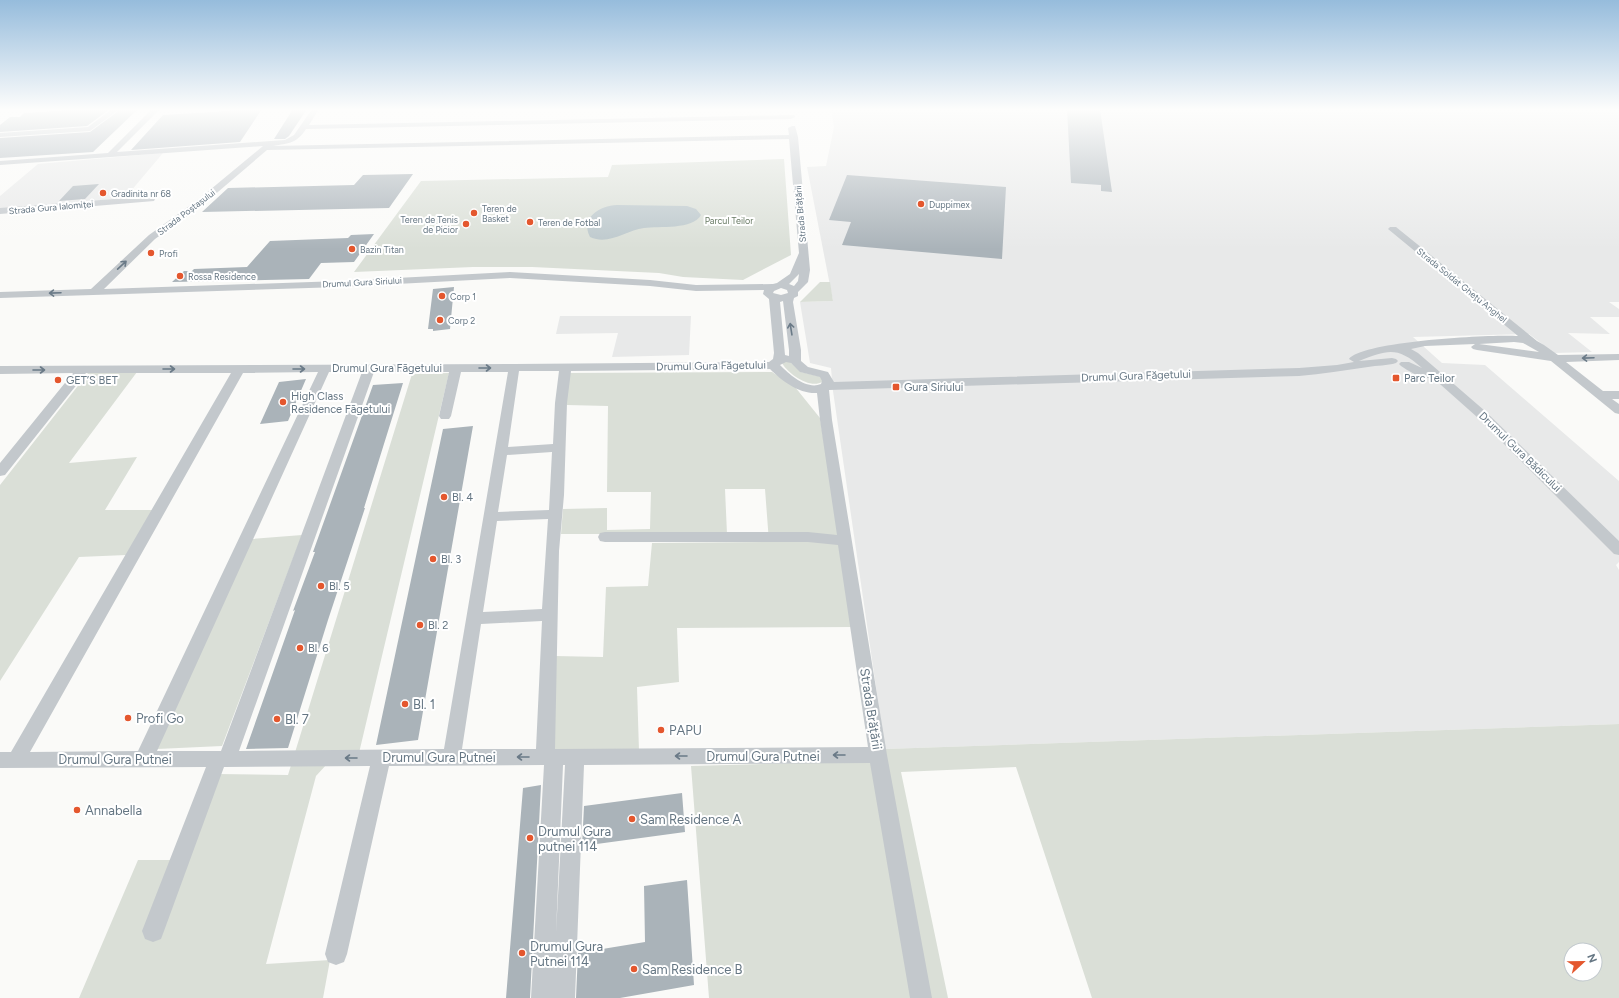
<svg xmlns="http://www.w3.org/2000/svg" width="1619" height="998" font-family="Figtree,sans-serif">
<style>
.built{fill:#e8e9e9}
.green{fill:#dadfd7;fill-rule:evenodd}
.water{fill:#bbc7cb}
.building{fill:#aab3b9}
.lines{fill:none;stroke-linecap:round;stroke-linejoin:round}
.street{fill:#c3c8cc;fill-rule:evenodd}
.oneway{stroke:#6a7a87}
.poi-dot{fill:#e4572e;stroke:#fff;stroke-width:1.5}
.labels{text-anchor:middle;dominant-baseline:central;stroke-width:4;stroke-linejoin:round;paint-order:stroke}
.far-poi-label{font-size:9px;fill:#657683;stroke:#fff;text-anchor:start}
.far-street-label{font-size:9px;fill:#657683;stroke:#fff}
.far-park-label{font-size:9px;fill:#687a64;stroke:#fff}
.street-label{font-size:11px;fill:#657683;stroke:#fff}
.poi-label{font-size:11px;fill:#657683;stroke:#fff;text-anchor:start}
.near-poi-label{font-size:13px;fill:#657683;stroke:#fff;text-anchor:start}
.near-street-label{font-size:13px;fill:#657683;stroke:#fff}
</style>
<rect width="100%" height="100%" fill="#fafaf8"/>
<path class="built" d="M831 109H1619V302H1609L1619 309V317H1590L1610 334 1568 333 1592 352 1554 353 1529 334 1413 337 1442 363 1485 365 1619 481V562L1616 565 1619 570V724L885 749 833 391 831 368 810 363 800 302 833 301 807 167 826 166 834 127Z
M163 153 125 198 0 209V196L38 164Z
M560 316H691L689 355 612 357 618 333 556 334Z"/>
<path class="green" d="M784 159 791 255 743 280 683 277 659 273 532 267H473L354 272 421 181 608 177 612 165Z
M820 282H830L833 301 800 302Z
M784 361 790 362 801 372 822 377V382C810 389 788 374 782 363Z
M137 372 69 463 137 457 105 510H153L126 555 79 557 0 681V485L88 373Z
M772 372 795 387 820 418 854 627 677 628 679 682 637 687 639 751 548 749 555 656 603 657 606 587 648 586 652 543 769 542 765 489H725L727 534H561L563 509 607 508V530L650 529 651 492H607L608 406 567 405V373Z
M449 373 359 753 338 752 316 776 266 964 330 960 323 998H79L138 860H184L217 774 288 775 412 374Z
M302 535 222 746 157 749 252 539Z
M1619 724V998H1092L1016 767 901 772 948 998H709L691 766 869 761 885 749ZM1571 950H1595V974H1571Z"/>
<path class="water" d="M617 205 687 206 696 209 701 215C693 230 659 226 644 228 626 230 609 246 590 237 580 217 600 206 617 205Z"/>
<path class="building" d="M91 109H110L87 126 0 132V125L10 117H20L24 113Z
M121 109H138L93 152 0 158V138L90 132Z
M262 109 240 142 131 150 163 115Z
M293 109H307L289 136 285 139H274Z
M1067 109H1100L1112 192 1101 191V185L1071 183Z
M413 174 389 208 202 212 228 188 354 185 363 175Z
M847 175 1006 187 1002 259 842 245 851 222 829 220Z
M99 184 85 199 59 201 73 186Z
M374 234 354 262 321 263 309 279 172 282 184 271H192L194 269 247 267 270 241 348 238 351 235Z
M454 287 450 329 433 331V329H428L433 289Z
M306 379 288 421 260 424 279 382Z
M403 383 364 508H365L328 620 288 748 246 749 295 610 293 611 315 552H313L373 385Z
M473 426 418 740 376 745 443 429Z
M541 785 530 998H506L523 788Z
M682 793 685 832 582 846 584 806Z
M687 880 694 985 620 998H576L578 953 645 942 644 886Z"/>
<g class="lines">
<path class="street" d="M112 109H120L90 131 0 137V133L88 127Z
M152 109H160L117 152 285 140 294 135 312 109H319L309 125 794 115 795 117 791 119 306 129C296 144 289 143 273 146L789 135 788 128 792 126H795L798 137 810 270 808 282 798 292V296L794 298 793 302 801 350V361L808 367 828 372 834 382 1299 368 1337 365 1354 362 1349 359C1362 341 1493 334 1518 336L1388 229 1390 227H1396L1537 341 1544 345 1558 355 1619 354V360L1566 362 1603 391H1619V399H1612L1619 404V414L1615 413 1551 361 1477 350 1473 349 1471 347 1475 344 1425 346 1411 349 1418 353 1485 411 1619 541V555L1614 554 1477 417 1432 377C1423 381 1409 371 1401 366L1399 364 1401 362H1409L1422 368C1397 346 1388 350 1359 361L1392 358 1396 359 1398 361 1396 363C1387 366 1377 365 1368 367 1345 370 1322 374 1299 376L829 390 832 420 887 755 932 998H910L870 763 584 765 575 998H531L544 765 389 766 347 954 344 962 336 965 328 962 325 954 370 766 224 767 164 931 161 939 153 942 145 939 142 931 206 767 0 768V752H11L231 373H86L5 475 0 476V463L73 373 0 374V366L514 364 769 362 773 359 774 353 769 299 763 294 764 290 696 291 650 286 510 278 340 287 0 298V292L91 289 149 235 199 199 263 146 0 165V161L108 153ZM789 139 799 253 790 274 777 283 773 284 696 285 650 280 510 272 340 281 104 289 155 239 205 203 267 150ZM799 274 798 281 794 286 789 284ZM781 288 787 290 788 293 781 295 773 293 774 291ZM783 301 789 350V356L785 355 780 302ZM1514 342 1523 343 1539 352 1479 344ZM786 362 791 363 800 372 820 377 822 381 821 384C807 390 790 375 781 366L780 365ZM770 369C782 381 799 394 817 393L820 420 837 535 808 532H605L600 533 598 537 600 541 605 542H808L838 545 868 747 555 749 559 551 564 495 567 403 571 371ZM519 371H559L555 403 553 444 508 447ZM318 372 138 751 30 752 243 373ZM329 372H362L221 751H157ZM374 372H449L439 416 441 419H449L451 416 461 372H508L444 749 239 751ZM552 452 549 510 498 512 507 455ZM548 519 542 609 483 612 497 521ZM542 621 536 749H462L481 624ZM563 765H565L556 933Z
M151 196 154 197 155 199 154 201 0 214V208Z"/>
</g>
<defs><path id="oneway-shaft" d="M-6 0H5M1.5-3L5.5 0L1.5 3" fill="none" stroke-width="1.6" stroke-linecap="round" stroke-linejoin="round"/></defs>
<g class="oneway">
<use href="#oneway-shaft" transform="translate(122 265) rotate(-43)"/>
<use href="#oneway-shaft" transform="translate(55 293) rotate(178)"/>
<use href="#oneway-shaft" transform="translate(791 329) rotate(-99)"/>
<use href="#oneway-shaft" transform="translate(1588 358) rotate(178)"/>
<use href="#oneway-shaft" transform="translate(485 368)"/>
<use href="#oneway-shaft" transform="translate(169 369)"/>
<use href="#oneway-shaft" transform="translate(299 369)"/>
<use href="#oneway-shaft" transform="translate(39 370)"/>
<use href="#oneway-shaft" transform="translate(839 755) rotate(180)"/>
<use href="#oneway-shaft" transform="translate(681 756) rotate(180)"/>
<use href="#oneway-shaft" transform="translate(523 757) rotate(180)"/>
<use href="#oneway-shaft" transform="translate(351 758) rotate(180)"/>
</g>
<linearGradient id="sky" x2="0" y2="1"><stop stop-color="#96bcdc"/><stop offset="0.44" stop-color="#fdfdfc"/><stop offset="1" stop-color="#fdfdfc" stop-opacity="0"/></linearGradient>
<rect width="1619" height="249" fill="url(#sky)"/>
<g class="poi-dot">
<circle cx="103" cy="193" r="4"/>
<circle cx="921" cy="204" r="4"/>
<circle cx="474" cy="213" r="4"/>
<circle cx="530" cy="222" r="4"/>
<circle cx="466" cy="224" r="4"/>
<circle cx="352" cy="249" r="4"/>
<circle cx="151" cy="253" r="4"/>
<circle cx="180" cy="276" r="4"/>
<circle cx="442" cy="296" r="4"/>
<circle cx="440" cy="320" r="4"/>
<rect x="1392" y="374" width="8" height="8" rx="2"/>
<circle cx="58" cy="380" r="4"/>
<rect x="892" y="383" width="8" height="8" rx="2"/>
<circle cx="283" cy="402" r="4"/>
<circle cx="444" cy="497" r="4"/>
<circle cx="433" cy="559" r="4"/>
<circle cx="321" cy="586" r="4"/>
<circle cx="420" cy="625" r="4"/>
<circle cx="300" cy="648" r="4"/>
<circle cx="405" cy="704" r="4"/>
<circle cx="128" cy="718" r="4"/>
<circle cx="277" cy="719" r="4"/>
<circle cx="661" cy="730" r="4"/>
<circle cx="77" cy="810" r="4"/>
<circle cx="632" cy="819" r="4"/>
<circle cx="530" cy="838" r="4"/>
<circle cx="522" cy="953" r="4"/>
<circle cx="634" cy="969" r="4"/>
</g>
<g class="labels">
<g class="far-poi-label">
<text x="111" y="193">Gradinita nr 68</text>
<text x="929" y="204">Duppimex</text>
<text x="482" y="208">Teren de<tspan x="482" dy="10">Basket</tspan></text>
<text x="458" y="219" text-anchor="end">Teren de Tenis<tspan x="458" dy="10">de Picior</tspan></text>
<text x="538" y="222">Teren de Fotbal</text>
<text x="360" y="249">Bazin Titan</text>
<text x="159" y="253">Profi</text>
<text x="188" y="276">Rossa Residence</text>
<text x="450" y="296">Corp 1</text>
<text x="448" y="320">Corp 2</text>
</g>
<g class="far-street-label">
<text transform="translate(51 207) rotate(-5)">Strada Gura Ialomiței</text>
<text transform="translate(186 212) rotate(-37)">Strada Poștașului</text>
<text transform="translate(800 214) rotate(-95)">Strada Brățării</text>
<text transform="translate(362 282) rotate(-3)">Drumul Gura Siriului</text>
<text transform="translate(1462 285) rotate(39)">Strada Soldat Ghețu Anghel</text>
</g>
<g class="far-park-label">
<text x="729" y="220">Parcul Teilor</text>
</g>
<g class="street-label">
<text transform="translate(711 366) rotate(-1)">Drumul Gura Făgetului</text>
<text x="387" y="368">Drumul Gura Făgetului</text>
<text transform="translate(1136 376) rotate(-2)">Drumul Gura Făgetului</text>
<text transform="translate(1520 452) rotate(44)">Drumul Gura Bădicului</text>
</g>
<g class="poi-label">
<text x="1404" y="378">Parc Teilor</text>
<text x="66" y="380">GET’S BET</text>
<text x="904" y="387">Gura Siriului</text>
<text x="291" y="396">High Class<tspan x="291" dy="13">Residence Făgetului</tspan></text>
<text x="452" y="497">Bl. 4</text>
<text x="441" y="559">Bl. 3</text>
<text x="329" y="586">Bl. 5</text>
<text x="428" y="625">Bl. 2</text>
<text x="308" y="648">Bl. 6</text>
</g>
<g class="near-poi-label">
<text x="413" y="704">Bl. 1</text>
<text x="136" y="718">Profi Go</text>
<text x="285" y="719">Bl. 7</text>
<text x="669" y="730">PAPU</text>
<text x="85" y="810">Annabella</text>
<text x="640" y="819">Sam Residence A</text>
<text x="538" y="831">Drumul Gura<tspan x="538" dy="15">putnei 114</tspan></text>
<text x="530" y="946">Drumul Gura<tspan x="530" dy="15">Putnei 114</tspan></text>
<text x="642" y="969">Sam Residence B</text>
</g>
<g class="near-street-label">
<text transform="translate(871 709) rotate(81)">Strada Brățării</text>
<text x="763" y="756">Drumul Gura Putnei</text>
<text x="439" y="757">Drumul Gura Putnei</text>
<text x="115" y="759">Drumul Gura Putnei</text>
</g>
</g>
<g transform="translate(1583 962) rotate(68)"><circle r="19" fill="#ffffff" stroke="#c1c8cd"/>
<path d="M0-3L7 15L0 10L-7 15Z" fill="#e4572e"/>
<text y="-6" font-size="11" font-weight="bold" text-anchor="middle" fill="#657683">N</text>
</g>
</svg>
